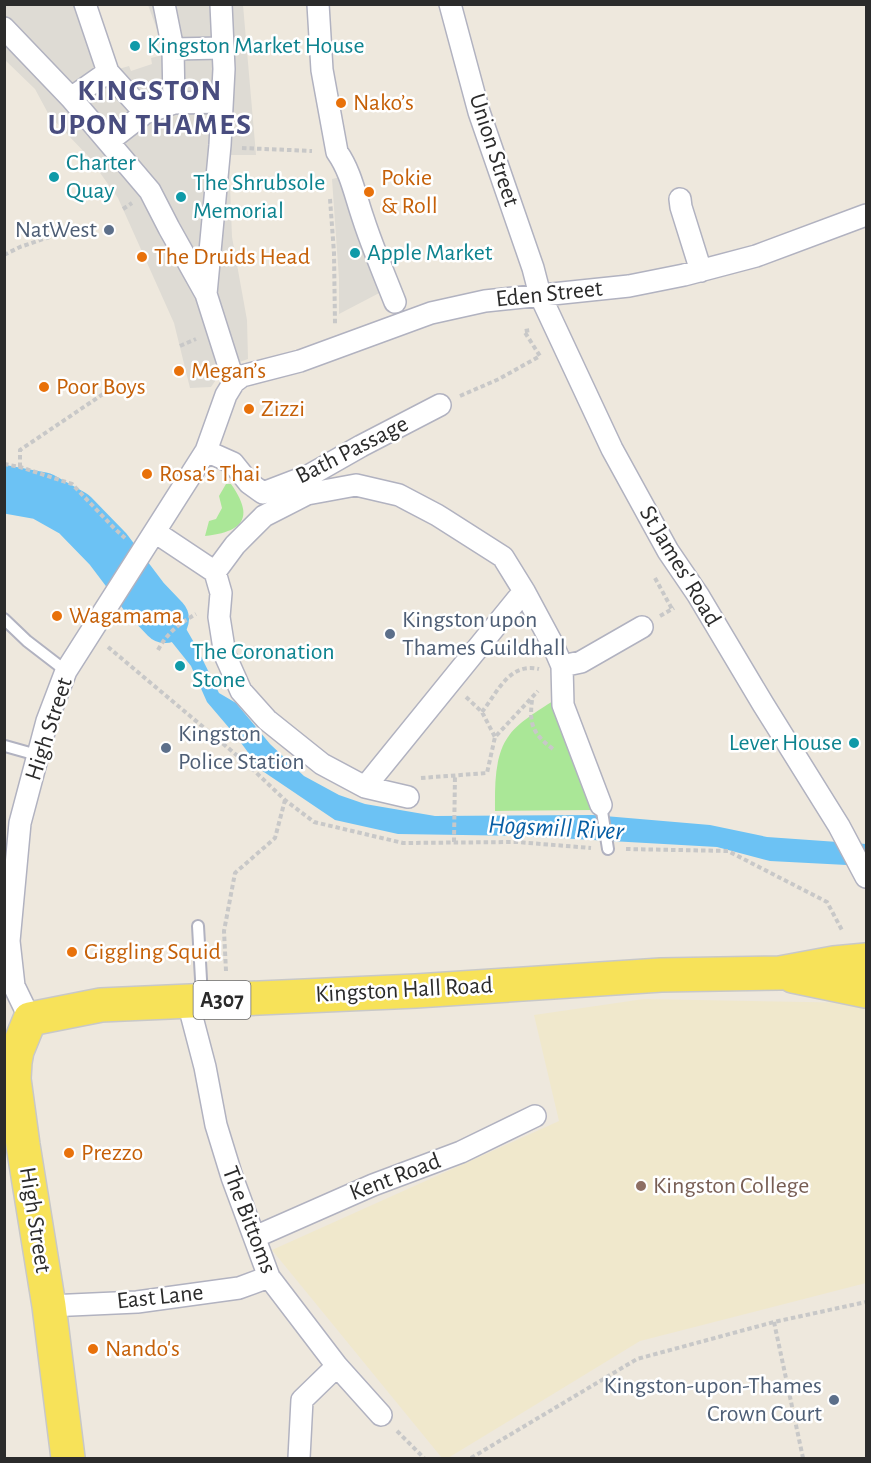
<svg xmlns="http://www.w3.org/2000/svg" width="871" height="1463" font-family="'Alegreya Sans',sans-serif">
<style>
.education{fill:#f0e8cc}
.green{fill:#aae797}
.plaza{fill:#dedbd4}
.water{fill:#6cc2f4}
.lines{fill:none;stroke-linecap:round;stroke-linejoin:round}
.river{stroke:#6cc2f4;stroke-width:48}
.lane-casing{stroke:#b1b2c0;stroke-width:14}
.street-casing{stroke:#b1b2c0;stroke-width:24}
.primary-casing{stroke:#c8c8c8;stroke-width:36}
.path{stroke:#c8c8c8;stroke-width:4;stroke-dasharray:4.5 3;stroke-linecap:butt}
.lane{stroke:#fff;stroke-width:10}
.street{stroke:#fff;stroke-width:21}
.primary{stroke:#f7e259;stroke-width:33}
.culture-dot{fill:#0f9aa8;stroke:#fff;stroke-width:2}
.food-dot{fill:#e8710a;stroke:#fff;stroke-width:2}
.service-dot{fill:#5c6f8a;stroke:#fff;stroke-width:2}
.education-dot{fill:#8d6e63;stroke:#fff;stroke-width:2}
.labels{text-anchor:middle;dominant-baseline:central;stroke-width:5;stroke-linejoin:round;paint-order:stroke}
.shield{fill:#fff;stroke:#6b6b6b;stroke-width:1.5}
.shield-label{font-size:22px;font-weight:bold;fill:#2b2b2b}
.culture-label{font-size:24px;fill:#0d838f;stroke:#fff;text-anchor:start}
.food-label{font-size:24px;fill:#c56008;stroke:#fff;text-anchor:start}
.street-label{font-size:24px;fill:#2b2b2b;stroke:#fff}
.service-label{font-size:24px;fill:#4e5e75;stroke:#fff;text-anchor:end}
.education-label{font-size:24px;fill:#785e54;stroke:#fff;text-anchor:start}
.water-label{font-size:26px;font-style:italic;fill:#075ea4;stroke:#fff}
.district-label{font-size:30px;font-weight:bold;letter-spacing:1.5px;fill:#494d7f;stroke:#fff}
</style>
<rect width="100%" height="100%" fill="#eee8dd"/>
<path class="education" d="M644 999 866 1003V1283L640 1341 448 1458H442L272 1250 559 1121 534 1015Z"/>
<path class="green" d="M226 484H231C255 518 243 532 205 536L209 521 216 519 222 508 219 496Z
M553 701 593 810 495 811C495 787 494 757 508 737 517 723 539 710 553 701Z"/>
<path class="plaza" d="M4 5H90L112 71 129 66 131 71 152 64 151 58 166 54 148 5H243L256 155H231L229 159 232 237 247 320 248 359 229 366 220 374 211 387 190 388 174 323 118 198 88 156 49 115 35 89 5 60Z
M345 176 385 290 339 314V279L332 179Z"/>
<path class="water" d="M4 477 54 485 77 496 120 537 105 558 47 513 5 508Z
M163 595 177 613 196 646 219 693 236 703 270 744 304 776 339 795 365 804 435 816 593 815 710 825 767 837 866 844V866L770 861 717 847 522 836 398 834 335 820 261 770 236 736 207 702 191 666 151 616Z"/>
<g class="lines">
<path class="river" d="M4 489 42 496 74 514 108 549 145 598 165 619"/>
<defs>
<path id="lane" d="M4 619 27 641 66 671
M5 746 37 755
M601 805 608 849
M198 926 202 997"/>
<path id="street" d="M85 4 108 72 145 113
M164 4 173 49 174 103
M318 4 322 70 337 152C351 172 355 195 363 218 372 246 384 274 395 302
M450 4 479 112 533 268 540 295 612 449 668 551 698 595 763 704 839 826 866 877
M4 28 71 98 150 191 169 228 206 294 234 382
M173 49 223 48
M71 98 108 72
M109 141 145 113 174 103 222 102
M680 199 681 207 701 271
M206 294 220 145 224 69 221 4
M206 451 233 463 249 483 263 493 310 475 361 446 440 405
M155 532 215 572 221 593 219 617 225 655 241 691 267 720 322 764 365 787 408 797
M215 572 235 545 264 516 307 494 356 485 399 495 437 515 503 557 524 591 553 645 562 666 563 705 601 805
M562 666 581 662 642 627
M365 787 524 591
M188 1002 205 1067 216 1125 232 1177 269 1277 337 1366 381 1415
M30 1019 14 986 9 941 20 823 47 721 66 671 206 451 226 395 234 382 242 376 300 361 431 313 485 301 629 286 684 275 756 256 866 215
M255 1237 373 1185 461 1152 535 1116
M49 1306 137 1302 239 1288 269 1277
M299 1458 302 1400 337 1366"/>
<path id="primary" d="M793 976 866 991
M68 1458 49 1306 23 1145 14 1079 15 1062 17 1051 30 1019 101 1005 416 991 661 975 780 973 834 963 866 960"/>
</defs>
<use href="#lane" class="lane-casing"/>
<use href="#street" class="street-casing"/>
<use href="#primary" class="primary-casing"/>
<path class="path" d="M242 148 312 151
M330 199 334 253 335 324
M123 209 132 203
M4 255 20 247 61 233
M180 346 196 339
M460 396 499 379 540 356 524 331 531 330
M4 464 20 467 72 484 114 528 125 538
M20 467V450L115 386
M655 578 672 609
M660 616 674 608
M108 647 246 763 285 800 314 822 403 843 517 842 591 848
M158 650C167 633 180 623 196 614
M466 697 482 712 495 737
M532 700C529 725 533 734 553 749
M482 712C497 693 509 662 539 669
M421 778 487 773 495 737 538 691
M454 842 455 775
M626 849 728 851 827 902 843 932
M226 971 224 931 235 873 275 838 285 800
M774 1322 803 1458
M397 1431 424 1458
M471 1458 637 1359 774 1322 866 1302"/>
<use href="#lane" class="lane"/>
<use href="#street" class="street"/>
<use href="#primary" class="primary"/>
</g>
<g class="culture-dot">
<circle cx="135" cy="46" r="6"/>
<circle cx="54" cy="177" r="6"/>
<circle cx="181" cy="197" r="6"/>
<circle cx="355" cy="253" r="6"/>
<circle cx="180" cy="666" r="6"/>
<circle cx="854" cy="743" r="6"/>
</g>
<g class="food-dot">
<circle cx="341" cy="103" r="6"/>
<circle cx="369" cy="192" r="6"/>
<circle cx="142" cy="257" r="6"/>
<circle cx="179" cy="371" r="6"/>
<circle cx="44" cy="387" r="6"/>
<circle cx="249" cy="409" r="6"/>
<circle cx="147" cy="474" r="6"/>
<circle cx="57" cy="616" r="6"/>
<circle cx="72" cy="952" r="6"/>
<circle cx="69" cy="1153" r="6"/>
<circle cx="93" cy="1349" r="6"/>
</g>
<g class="service-dot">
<circle cx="109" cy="230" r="6"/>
<circle cx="390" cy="634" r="6"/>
<circle cx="166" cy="748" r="6"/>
<circle cx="834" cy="1400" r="6"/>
</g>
<circle class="education-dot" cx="641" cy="1186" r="6"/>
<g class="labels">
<rect class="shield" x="193.5" y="981" width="57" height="38" rx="4.5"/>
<g class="shield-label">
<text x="222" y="1000">A307</text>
</g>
<g class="culture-label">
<text x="147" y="46">Kingston Market House</text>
<text x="66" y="163">Charter<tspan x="66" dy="28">Quay</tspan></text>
<text x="193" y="183">The Shrubsole<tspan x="193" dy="28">Memorial</tspan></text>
<text x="367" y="253">Apple Market</text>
<text x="192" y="652">The Coronation<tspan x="192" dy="28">Stone</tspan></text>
<text x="842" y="743" text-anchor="end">Lever House</text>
</g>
<g class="food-label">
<text x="353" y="103">Nako’s</text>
<text x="381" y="178">Pokie<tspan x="381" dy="28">&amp; Roll</tspan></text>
<text x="154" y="257">The Druids Head</text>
<text x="191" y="371">Megan’s</text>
<text x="56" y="387">Poor Boys</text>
<text x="261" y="409">Zizzi</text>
<text x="159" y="474">Rosa's Thai</text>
<text x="69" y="616">Wagamama</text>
<text x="84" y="952">Giggling Squid</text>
<text x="81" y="1153">Prezzo</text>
<text x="105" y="1349">Nando's</text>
</g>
<g class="street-label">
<text transform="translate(494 150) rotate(72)">Union Street</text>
<text transform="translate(549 294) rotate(-6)">Eden Street</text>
<text transform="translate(352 450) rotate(-27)">Bath Passage</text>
<text transform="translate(680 566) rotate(59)">St James' Road</text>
<text transform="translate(49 729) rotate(-72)">High Street</text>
<text transform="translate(404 990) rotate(-3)">Kingston Hall Road</text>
<text transform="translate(395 1177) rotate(-21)">Kent Road</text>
<text transform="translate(35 1220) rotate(81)">High Street</text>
<text transform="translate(249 1220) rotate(69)">The Bittoms</text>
<text transform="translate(160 1297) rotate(-6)">East Lane</text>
</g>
<g class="service-label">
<text x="97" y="230">NatWest</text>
<text x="402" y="620" text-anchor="start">Kingston upon<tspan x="402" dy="28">Thames Guildhall</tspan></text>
<text x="178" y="734" text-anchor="start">Kingston<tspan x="178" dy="28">Police Station</tspan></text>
<text x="822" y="1386">Kingston-upon-Thames<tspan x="822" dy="28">Crown Court</tspan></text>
</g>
<g class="education-label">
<text x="653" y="1186">Kingston College</text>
</g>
<g class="water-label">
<text transform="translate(556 828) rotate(3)">Hogsmill River</text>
</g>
<g class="district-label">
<text x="150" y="91">KINGSTON<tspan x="150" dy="34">UPON THAMES</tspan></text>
</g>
</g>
<rect width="871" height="1463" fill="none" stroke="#2b2b2b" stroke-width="12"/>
</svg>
